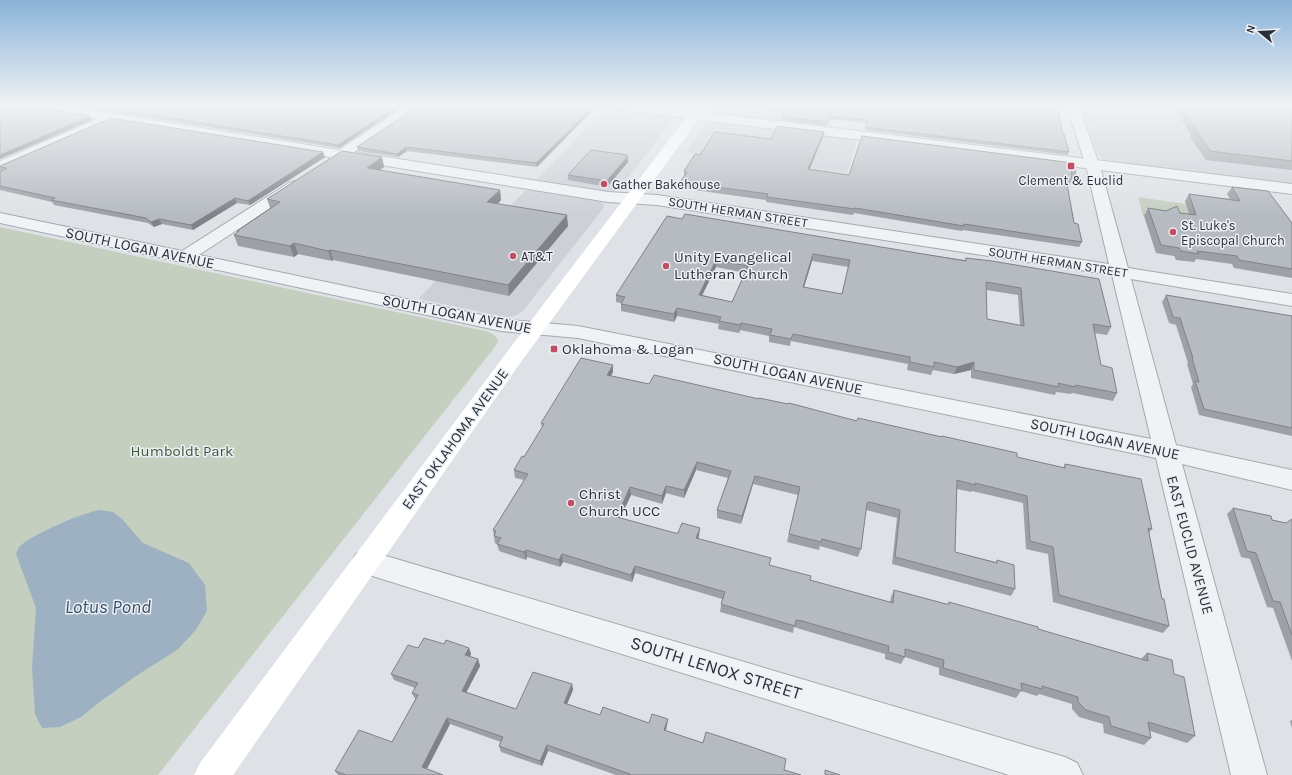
<svg xmlns="http://www.w3.org/2000/svg" width="1292" height="775" font-family="Karla,sans-serif">
<style>
.built{fill:#cdd1d7}
.green{fill:#c5cfc0}
.water{fill:#9db1c3}
.lines{fill:none;stroke-linecap:round;stroke-linejoin:round}
.minor-casing{stroke:#a4a9af;stroke-width:2}
.tertiary-casing{stroke:#a4a9af;stroke-width:2}
.minor{fill:#f0f2f5;fill-rule:evenodd}
.tertiary{fill:#f0f2f5;fill-rule:evenodd}
.secondary{fill:#fff;fill-rule:evenodd}
.wall{fill:#9da1a7;fill-rule:evenodd}
.shaded-wall{fill:#7f8388}
.building{fill:#b6bbc2;stroke:#7f8388;fill-rule:evenodd}
.poi-dot{fill:#c04f64;stroke:#edf0f4;stroke-width:1.5}
.labels{text-anchor:middle;dominant-baseline:central;stroke-width:3;stroke-linejoin:round;paint-order:stroke}
.far-poi-label{font-size:13px;fill:#29303b;stroke:#edf0f4;text-anchor:start}
.far-street-label{font-size:13px;fill:#29303b;stroke:#edf0f4}
.street-label{font-size:15px;fill:#29303b;stroke:#edf0f4}
.poi-label{font-size:15px;fill:#29303b;stroke:#edf0f4;text-anchor:start}
.park-label{font-size:15px;fill:#3f5638;stroke:#edf0f4}
.near-street-label{font-size:18px;fill:#29303b;stroke:#edf0f4}
.near-water-label{font-size:19px;font-style:italic;fill:#37506b;stroke:#edf0f4}
</style>
<rect width="100%" height="100%" fill="#dee2e6"/>
<path class="built" d="M718 106H794L786 122 723 114 716 111Z
M1081 106H1292V184L1104 160 1098 155Z
M607 108 666 116 673 120 621 187 615 192H603L535 181Z
M713 123H717L857 140 847 173 686 152 705 125Z
M529 190 597 201 601 202 605 206 523 311 515 316 504 317 420 299V297L525 191Z"/>
<path class="green" d="M1138 197 1186 204 1192 223 1143 216Z
M0 227 485 331C492 333 496 335 498 342L494 348 158 775H0Z"/>
<path class="water" d="M99 510 113 512 121 518 143 543 189 563 205 585 207 611 195 631 177 650 139 674 101 701 81 717 60 727 42 728 35 714 32 667 36 608 16 554C17 551 18 548 20 546 33 534 82 513 99 510Z"/>
<g class="lines">
<defs>
<path id="minor" d="M34 106H65L339 150 406 106H421L354 152 608 192 657 195 1109 264 1087 170 1067 106H1079L1101 170 1128 268 1292 294V306L1131 279 1176 445 1292 470V490L1182 464 1267 775H1231L1156 458 578 338 501 331 0 223V213L182 251 289 183 294 181 299 183 302 186 299 189 199 255 501 319 578 326 1151 439 1112 275 657 205 608 202 344 159 336 162 331 161 329 158 330 157 113 121 0 170V161L97 119 40 110 36 109Z
M366 550 1065 757 1077 763 1083 775H1009L366 574 356 570 352 562 356 554Z"/>
<path id="tertiary" d="M616 106H654L1292 184V194L622 110 618 109Z"/>
</defs>
<use href="#minor" class="minor-casing"/>
<use href="#tertiary" class="tertiary-casing"/>
<use href="#minor" class="minor"/>
<use href="#tertiary" class="tertiary"/>
<path class="secondary" d="M695 106H708L518 366 233 775H194L200 763 504 356Z"/>
</g>
<path class="wall" d="M76 106H403L339 148Z
M418 106H597L537 167 407 151 398 157 358 151 357 147Z
M735 106H1057L1063 134 1069 152 1068 155 865 130 867 123 830 119 827 126 782 120V117L784 112Z
M1173 106H1292V170L1206 160 1190 137 1191 135Z
M824 132 823 137 809 170 849 175 862 136 1076 173 1074 178H1072V179L1070 184H1067L1074 223 1082 242 1079 247 963 230 962 231 854 213 853 215 766 202V200L680 188V182L684 176V171L700 155 771 139Z
M627 156 628 162 607 187 568 180V175Z
M325 157 250 205 237 203 193 230 162 224 154 227 148 223 54 205 52 202 0 190V172L1 171 0 170V166Z
M382 157 384 167 380 170 500 190 501 200 498 204 568 226 509 296 333 260 332 261 298 254 294 257 238 246 234 235 238 232 237 231 270 208 267 199Z
M1232 187 1292 223V278L1234 268 1232 264 1196 259 1194 262 1176 260 1174 256 1156 253 1144 216 1148 208 1189 214 1185 201 1189 194 1230 199 1227 194Z
M682 219 965 260 966 258 1111 327 1107 335 1094 333 1101 365 1117 393 1113 401 1072 393 1071 394 1056 392 1055 395 971 378V370L954 374 933 370 931 375 907 370 908 364 791 341 790 346 769 342V336L740 330 739 333 718 329 719 324 677 316 674 322 621 311V303L616 302V295ZM812 261 848 267 842 294 804 287ZM716 267 745 273 732 302 702 295ZM986 290 1018 295 1020 325 987 319Z
M1166 295 1292 316V436L1199 415 1191 387 1193 384 1187 364 1188 363 1176 325 1169 323 1162 302Z
M613 365V372L611 376 649 384 857 421 941 437 942 436 1017 457 1063 468 1065 464 1152 529 1149 533 1162 599 1169 626 1163 633 1053 602 1048 554 1026 549 1023 503 972 491 971 492 957 489 955 552 996 562 997 560 1015 589 1011 596 892 564 897 518 866 510 861 549 858 557 820 546 819 550 787 542 798 495 753 484 741 524 717 518V510L728 478 696 470 684 498 666 493 662 504 631 495 620 518 675 533 699 536 698 539 810 580 890 602 891 597 894 590 946 604H948L949 602 1038 629 1141 659 1147 653 1174 674 1195 736 1187 743 1150 731 1151 738 1144 745 1104 733 1103 724 1079 717 1072 709V704L1039 694 1037 696 1021 691 1016 698 939 675V668L905 657 901 664 885 659V654L800 629 794 627 793 633 738 617 720 612 722 599 635 573 632 582 563 562 560 567 527 557 526 560 499 551 497 544 495 543 493 530 524 480 515 478 514 470 524 457 542 428 541 423Z
M1233 508 1272 520 1286 523 1292 519V661L1273 608 1267 607 1250 559 1241 557 1227 514Z
M444 644 469 648 471 654 470 657 478 659 480 666 466 692 516 709 572 684 573 690 567 704 600 715 649 723 668 719 666 731 801 775H616L548 751 542 766 501 752 499 746 501 742 450 724 427 769 443 775H338L335 771 392 742 416 699H415L412 693 415 688 394 680 391 674 418 648Z
M1292 720V728L1290 721Z"/>
<path class="shaded-wall" d="M397 106H403L339 148 338 145Z
M594 106H597L537 167 536 163Z
M90 116 92 120 0 159V155Z
M824 132 823 137 807 175 808 169Z
M406 147 407 151 398 157 397 154Z
M323 152 325 157 250 205 248 201Z
M627 155 628 162 607 187V181Z
M382 157 384 167 370 178 367 168Z
M500 190 501 200 489 212 487 202Z
M235 198 237 203 193 230 191 225Z
M567 215 568 226 509 296 508 285Z
M159 219 162 224 154 227 151 222Z
M294 243 298 254 294 257 290 246Z
M330 250 333 260 332 261 328 251Z
M813 254 812 261 802 294 803 287Z
M716 260V267L699 302V295Z
M677 308V316L674 322V314Z
M741 323 740 330 739 333 740 325Z
M974 362 971 370 954 374 957 367Z
M613 365V372L607 383V375Z
M697 462 696 470 684 498V490Z
M755 476 753 484 741 524 742 516Z
M666 486V493L662 504V496Z
M630 487 631 495 617 525V517Z
M700 528 699 536 696 546V538Z
M526 550 527 557 526 560 524 552Z
M562 554 563 562 560 567 559 560Z
M635 566V573L632 582 631 575Z
M469 648 471 654 467 662 465 655Z
M478 659 480 666 464 697 462 691Z
M572 684 573 690 565 709 564 703Z
M447 718 450 724 425 772 422 767Z
M668 719 667 725 664 736V730Z
M547 745 548 751 542 766 540 761Z"/>
<path class="building" d="M0 106H33L34 107 90 116 0 155Z
M95 106H397L338 145Z
M418 106H594L536 163 406 147 397 154 357 147Z
M764 106H1057L1063 134H1064L1069 152 865 127 868 120 830 116 828 122 782 117 786 109Z
M1182 106H1292V161L1210 151 1194 128H1196Z
M111 118 323 152 248 201 235 198 191 225 159 219 151 222 146 218 51 200 55 198 0 186V172L7 168 0 167V166Z
M777 126 824 132 808 169 849 175 862 136 1073 163 1076 173 1071 172 1072 179 1066 178 1074 223 1078 224 1082 242 964 224V226L855 208V209L767 197 768 194 680 182 687 172 684 171 695 154 700 155 715 132 771 139Z
M591 150 627 155 626 156H628L607 181 568 175Z
M342 151 382 157 367 168 500 190 487 202 567 215 508 285 330 250 328 251 294 243 290 246 234 235 239 231H237L280 202 267 199Z
M1232 187 1268 191 1292 223V269L1239 260 1237 256 1197 251 1199 254 1181 251 1179 248 1161 245 1148 208 1166 211 1177 206 1180 213 1196 215 1189 194 1240 201Z
M685 214 917 253 966 261V258L992 261 1099 279 1111 327 1093 324 1101 365 1112 368 1117 393 1075 385V387L1058 383 1059 387 974 370V362L957 367 934 362V367L910 362V357L793 334 791 339 770 335 772 329 741 323 740 325 719 321 721 317 677 308 674 314 621 304 625 297 616 295 667 216 682 219ZM813 254 850 260 842 294 803 287ZM716 260 748 266 732 302 699 295ZM986 282 1021 288 1024 326 987 319Z
M1166 295 1292 316V428L1204 409 1195 381 1199 382 1192 358H1193L1180 318 1173 317Z
M581 358 613 365 607 375 649 384 654 375 759 399V398L788 404 789 403 857 421 858 418 942 437V436L1017 453V457L1065 468V464L1141 479 1152 529 1148 528 1162 599H1164L1169 626 1059 595 1053 547 1030 541 1027 496 975 483V485L957 480 955 552 997 563V560L1014 565 1015 589 895 557 900 510 869 502 867 503 861 549 822 539 821 542 789 534 800 487 755 476 742 516 717 510 731 471 697 462 684 490 666 486 662 496 630 487 617 517 675 533H678L682 523 700 528 696 538 771 558 769 565 811 576 810 580 893 603 894 590 946 604H949V602L1038 627V629L1148 661 1147 653 1172 660 1174 674 1184 677 1195 736 1148 722 1151 738 1111 726 1109 717 1086 710 1078 702V697L1042 686V689L1021 683 1022 691 943 668 944 660 905 649V657L888 652 889 646 802 621 796 620 795 626 740 610 721 604 725 592 635 566 631 575 562 554 559 560 526 550 524 552 497 544 501 538 494 536 496 531 493 530 528 474 514 470 522 456 524 457 544 424 541 423Z
M1233 508 1271 516 1272 520 1286 523 1292 519V635L1280 602 1273 601 1256 553 1247 551Z
M424 638 444 644 446 640 469 648 465 655 478 659 462 691 516 709 533 672 572 684 564 703 600 715 603 707 649 723 652 714 668 719 664 730 703 743 706 732 746 745 786 759 784 770 801 775H630V774L547 745 540 761 499 746 503 737 447 718 422 767 443 775H346L335 771 359 730 392 742 418 695 412 693 418 683 391 674 408 645 418 648Z
M825 770 840 775H825Z"/>
<linearGradient id="sky" x2="0" y2="1"><stop stop-color="#8ab3d9"/><stop offset="0.49" stop-color="#f0f2f4"/><stop offset="1" stop-color="#f0f2f4" stop-opacity="0"/></linearGradient>
<rect width="1292" height="215" fill="url(#sky)"/>
<g class="poi-dot">
<rect x="1067" y="162" width="8" height="8" rx="2"/>
<circle cx="604" cy="184" r="4"/>
<circle cx="1173" cy="232" r="4"/>
<circle cx="513" cy="256" r="4"/>
<circle cx="666" cy="266" r="4"/>
<rect x="550" y="345" width="8" height="8" rx="2"/>
<circle cx="571" cy="503" r="4"/>
</g>
<g class="labels">
<g class="far-poi-label">
<text x="1071" y="180" text-anchor="middle">Clement &amp; Euclid</text>
<text x="612" y="184">Gather Bakehouse</text>
<text x="1181" y="225">St. Luke's<tspan x="1181" dy="15">Episcopal Church</tspan></text>
<text x="521" y="256">AT&amp;T</text>
</g>
<g class="far-street-label">
<text transform="translate(738 212) rotate(9)">SOUTH HERMAN STREET</text>
<text transform="translate(1058 262) rotate(9)">SOUTH HERMAN STREET</text>
</g>
<g class="street-label">
<text transform="translate(140 248) rotate(12)">SOUTH LOGAN AVENUE</text>
<text transform="translate(457 314) rotate(11)">SOUTH LOGAN AVENUE</text>
<text transform="translate(788 374) rotate(12)">SOUTH LOGAN AVENUE</text>
<text transform="translate(455 439) rotate(-54)">EAST OKLAHOMA AVENUE</text>
<text transform="translate(1105 439) rotate(12)">SOUTH LOGAN AVENUE</text>
<text transform="translate(1190 545) rotate(75)">EAST EUCLID AVENUE</text>
</g>
<g class="poi-label">
<text x="674" y="257">Unity Evangelical<tspan x="674" dy="17">Lutheran Church</tspan></text>
<text x="562" y="349">Oklahoma &amp; Logan</text>
<text x="579" y="494">Christ<tspan x="579" dy="17">Church UCC</tspan></text>
</g>
<g class="park-label">
<text x="182" y="451">Humboldt Park</text>
</g>
<g class="near-street-label">
<text transform="translate(716 668) rotate(17)">SOUTH LENOX STREET</text>
</g>
<g class="near-water-label">
<text x="108" y="607">Lotus Pond</text>
</g>
</g>
<g transform="translate(1260 32) rotate(288)" stroke="#edf0f4" stroke-width="3" paint-order="stroke">
<path d="M0-3L7 15L0 10L-7 15Z" fill="#29303b"/>
<text y="-6" font-size="11" font-weight="bold" text-anchor="middle" fill="#29303b">N</text>
</g>
</svg>
